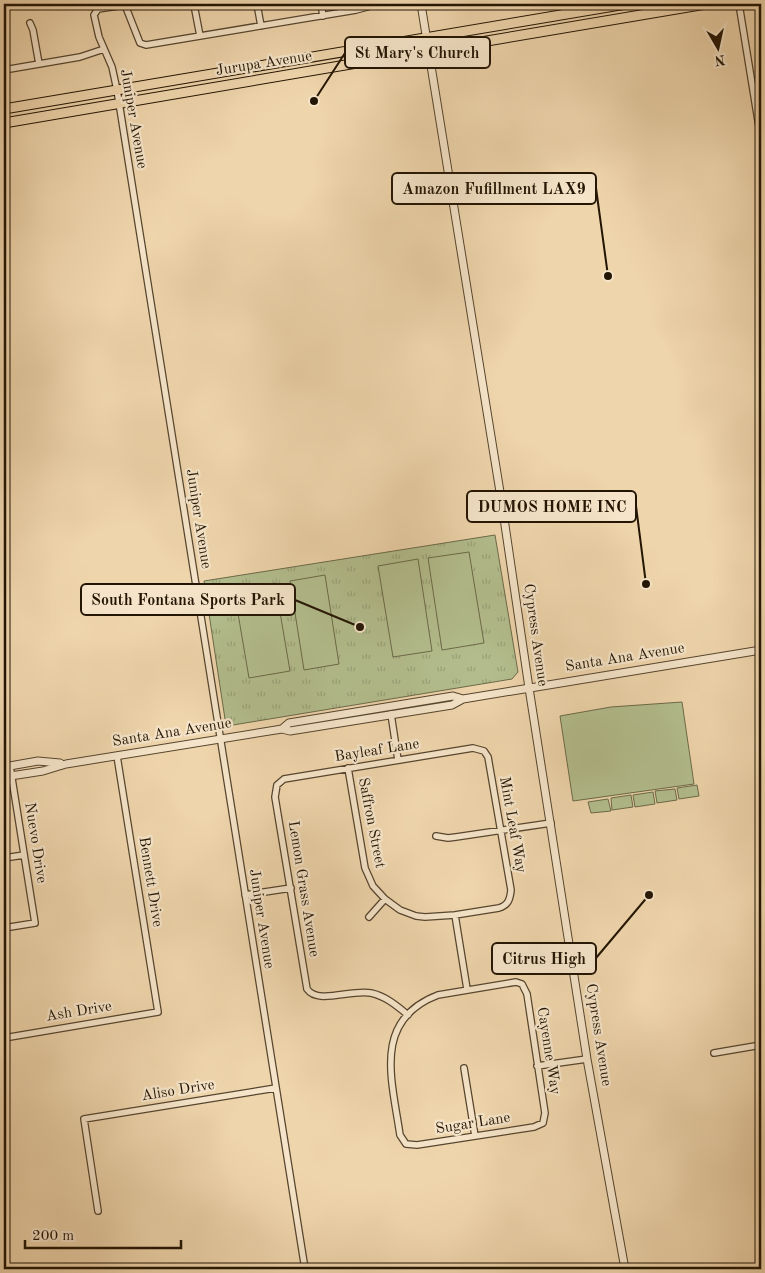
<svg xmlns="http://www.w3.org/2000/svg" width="765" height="1273" font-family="'Old Standard TT',serif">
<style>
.grass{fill:url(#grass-tufts);stroke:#6b6a49}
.pitch{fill:#b3be8e;stroke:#6b6a49}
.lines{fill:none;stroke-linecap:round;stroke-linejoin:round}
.minor-casing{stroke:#56452e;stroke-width:8}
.tertiary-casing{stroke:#56452e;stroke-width:9}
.primary-casing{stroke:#231504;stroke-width:11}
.minor{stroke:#f5e4c9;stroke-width:5.5}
.tertiary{stroke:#f5e4c9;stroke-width:7}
.primary{stroke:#efd5ac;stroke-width:9}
.labels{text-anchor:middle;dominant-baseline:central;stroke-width:4.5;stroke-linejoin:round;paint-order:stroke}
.street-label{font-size:15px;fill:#231504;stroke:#f5e4c9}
.leader{fill:none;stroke:#231504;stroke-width:2}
.callout-dot{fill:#231504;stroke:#f5e4c9;stroke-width:2}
.callout{fill:#f5e4c9;stroke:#231504;stroke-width:2}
.callout-label{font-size:16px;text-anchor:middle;font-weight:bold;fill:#231504}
</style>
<defs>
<pattern id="grass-tufts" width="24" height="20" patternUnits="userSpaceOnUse" patternTransform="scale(1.25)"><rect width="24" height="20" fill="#b3be8e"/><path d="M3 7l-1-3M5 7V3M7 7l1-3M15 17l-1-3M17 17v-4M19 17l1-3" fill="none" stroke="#9aa279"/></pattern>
</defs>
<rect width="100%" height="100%" fill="#efd5ac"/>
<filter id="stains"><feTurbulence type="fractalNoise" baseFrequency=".004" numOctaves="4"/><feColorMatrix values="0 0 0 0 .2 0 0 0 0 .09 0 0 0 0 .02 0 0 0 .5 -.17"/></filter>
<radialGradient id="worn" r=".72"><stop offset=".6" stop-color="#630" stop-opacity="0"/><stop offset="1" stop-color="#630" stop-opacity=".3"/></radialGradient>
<path class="grass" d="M495 535 518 672 512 679 233 725 225 719 204 581Z"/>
<path class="pitch" d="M469 552 484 643 442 650 428 558Z
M418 559 432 651 393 657 378 566Z
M325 575 339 664 304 670 290 581Z
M275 583 290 671 249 678 234 590Z
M682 702 694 784 573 801 560 716 611 707Z
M697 785 699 796 679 799 677 788Z
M675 789 677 800 657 803 655 791Z
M653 792 655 804 635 807 633 795Z
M631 795 633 807 612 810 611 798Z
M608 799 611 811 591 813 588 802Z"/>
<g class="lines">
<defs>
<path id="minor" d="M193 4 195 10 200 36
M257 4 261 26
M321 4 323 16
M739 4 761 139
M30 23 33 30 39 64
M4 70 80 57 104 49
M391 714 398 760
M348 768 365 868 373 886 385 899 400 910 416 916 425 917 455 915 499 908C508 905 510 900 511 890L488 757 484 751 473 748 284 779 277 785 275 797 307 989C318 1005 351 989 371 993 385 996 396 1005 408 1015
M436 836 448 838 456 837 551 823
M4 858 24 855
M245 895 291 888
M455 915 467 989
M369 917 385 899
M4 928 35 923 10 766
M516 982 522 984 527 994 545 1113 543 1123 534 1127 417 1145 406 1144 400 1135C392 1080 372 1020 438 995Z
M4 1038 158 1012 117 756
M714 1053 761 1045
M537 1066 587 1059
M464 1068 475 1136
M98 1211 84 1119 276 1088
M305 1269 117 90 112 67 99 37 94 15 98 9 125 5 140 43 146 45 356 10 378 4"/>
<path id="tertiary" d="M421 4 501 498 529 688 587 1059 625 1269
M282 729 289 723 453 696 463 699
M4 767 38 761 60 763
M4 777 43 771 66 764 282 729 290 731 452 705 463 699 761 650"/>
<path id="primary" d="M4 109 626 4
M4 123C237 82 472 44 706 4"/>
</defs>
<use href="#minor" class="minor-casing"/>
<use href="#tertiary" class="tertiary-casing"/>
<use href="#primary" class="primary-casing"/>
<use href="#minor" class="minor"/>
<use href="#tertiary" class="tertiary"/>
<use href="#primary" class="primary"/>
</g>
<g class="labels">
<g class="street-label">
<text transform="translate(264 64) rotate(-9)">Jurupa Avenue</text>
<text transform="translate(133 119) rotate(80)">Juniper Avenue</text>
<text transform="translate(198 519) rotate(81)">Juniper Avenue</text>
<text transform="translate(535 635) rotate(82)">Cypress Avenue</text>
<text transform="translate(625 658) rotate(-9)">Santa Ana Avenue</text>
<text transform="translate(172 733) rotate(-9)">Santa Ana Avenue</text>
<text transform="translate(377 751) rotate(-9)">Bayleaf Lane</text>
<text transform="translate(371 823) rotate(79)">Saffron Street</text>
<text transform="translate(512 825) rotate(80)">Mint Leaf Way</text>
<text transform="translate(35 843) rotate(81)">Nuevo Drive</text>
<text transform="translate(150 882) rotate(81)">Bennett Drive</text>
<text transform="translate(303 889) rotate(81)">Lemon Grass Avenue</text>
<text transform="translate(261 919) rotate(81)">Juniper Avenue</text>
<text transform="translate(79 1012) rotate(-9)">Ash Drive</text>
<text transform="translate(598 1035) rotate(81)">Cypress Avenue</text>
<text transform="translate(548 1051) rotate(81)">Cayenne Way</text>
<text transform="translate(178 1091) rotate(-9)">Aliso Drive</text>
<text transform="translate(473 1124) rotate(-9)">Sugar Lane</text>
</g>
</g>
<path class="leader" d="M314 101L345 53M608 276L596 188M646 584L636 506M360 627L295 600M649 895L596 958"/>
<g class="callout-dot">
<circle cx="314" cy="101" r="5"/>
<circle cx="608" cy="276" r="5"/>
<circle cx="646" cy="584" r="5"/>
<circle cx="360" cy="627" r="5"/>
<circle cx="649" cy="895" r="5"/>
</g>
<g class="callout">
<rect x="345" y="37" width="145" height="31" rx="5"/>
<rect x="392" y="173" width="204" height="31" rx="5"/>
<rect x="467" y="491" width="169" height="31" rx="5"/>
<rect x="81" y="584" width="214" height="31" rx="5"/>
<rect x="492" y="943" width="104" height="31" rx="5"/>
</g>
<g class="callout-label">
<text x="417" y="58">St Mary's Church</text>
<text x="494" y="194">Amazon Fufillment LAX9</text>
<text x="552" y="512">DUMOS HOME INC</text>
<text x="188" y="605">South Fontana Sports Park</text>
<text x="544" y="964">Citrus High</text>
</g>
<rect width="765" height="1273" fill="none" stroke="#efd5ac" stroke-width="20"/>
<rect x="5" y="5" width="755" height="1263" fill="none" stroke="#231504" stroke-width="2.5"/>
<rect x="10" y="10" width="745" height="1253" fill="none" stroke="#231504"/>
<g transform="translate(718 48) rotate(171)" stroke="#f5e4c9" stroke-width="4" paint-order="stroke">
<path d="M0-4L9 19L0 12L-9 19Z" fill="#231504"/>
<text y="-8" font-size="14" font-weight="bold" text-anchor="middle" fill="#231504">N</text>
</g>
<path d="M25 1240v8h156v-8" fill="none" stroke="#231504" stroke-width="2.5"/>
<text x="32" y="1240" font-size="15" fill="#231504" stroke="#f5e4c9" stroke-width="4" paint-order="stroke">200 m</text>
<rect width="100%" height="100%" filter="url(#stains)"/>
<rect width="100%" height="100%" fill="url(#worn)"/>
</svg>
